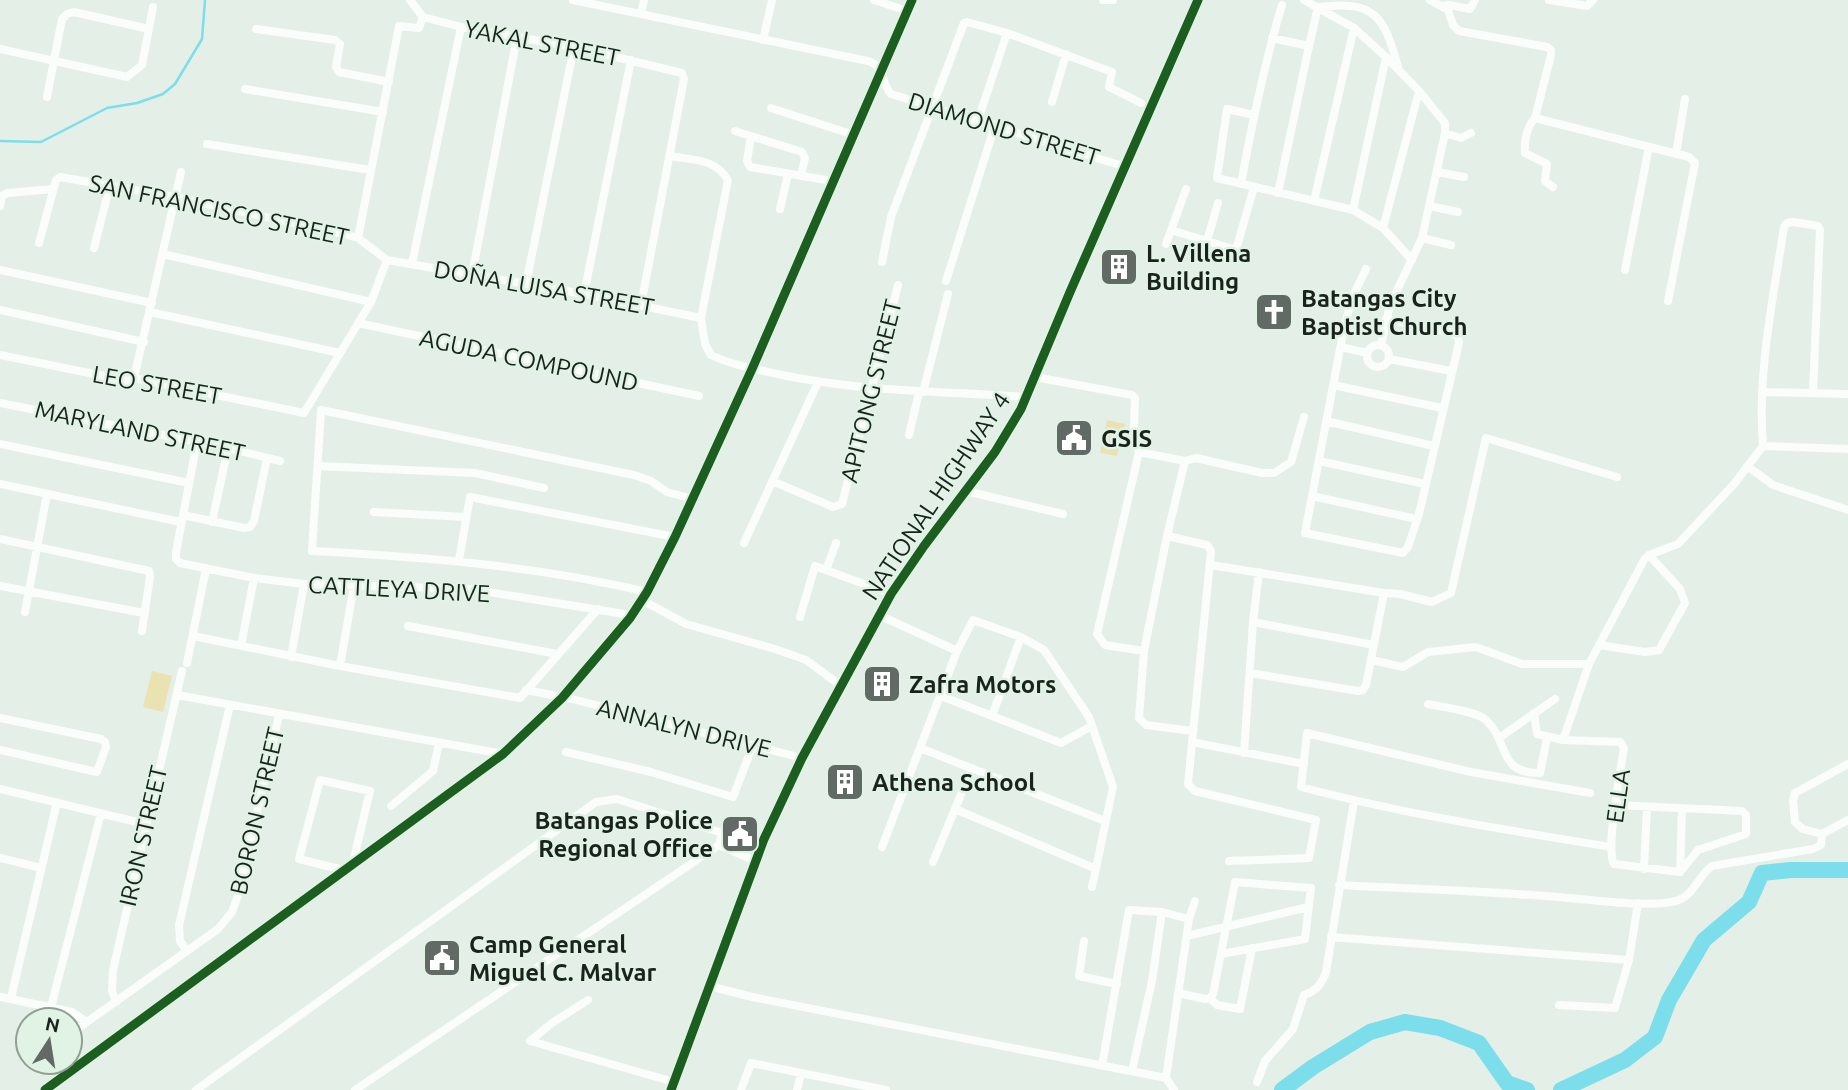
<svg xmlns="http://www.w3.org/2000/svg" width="1848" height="1090" font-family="Ubuntu,sans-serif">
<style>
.green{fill:#ebe2b1}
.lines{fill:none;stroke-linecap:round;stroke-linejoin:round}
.stream{stroke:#7bdeea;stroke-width:2.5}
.river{stroke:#7bdeea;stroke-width:16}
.minor{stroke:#fbfdfb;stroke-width:8}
.primary{stroke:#fbfdfb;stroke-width:12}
.cycleway-casing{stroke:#e0f3e4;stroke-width:13}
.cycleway{stroke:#1b5e20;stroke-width:9}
.labels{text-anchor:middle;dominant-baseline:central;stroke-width:5;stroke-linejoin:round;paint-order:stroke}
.street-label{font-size:24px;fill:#1b221d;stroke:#e0f3e4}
.poi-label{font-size:24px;font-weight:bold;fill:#1b221d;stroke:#e0f3e4;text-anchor:start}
</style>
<rect width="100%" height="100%" fill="#e4efe7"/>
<path class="green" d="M1107 420 1125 424 1117 456 1100 453Z
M152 671 172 676 163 712 143 707Z"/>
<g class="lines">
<path class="stream" d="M0 141 41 142 107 108 137 103 163 94 175 84 202 39 205 0"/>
<path class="river" d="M1282 1090 1313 1067 1370 1032 1405 1022 1440 1028 1479 1043 1507 1083 1527 1090
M1561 1090 1625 1060 1655 1037 1669 1000 1704 940 1749 902 1762 873 1791 870H1848"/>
<path class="minor" d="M410 0 423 17 461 27 574 47 682 73 684 79 641 305
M573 0 868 61C886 67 880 82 891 94L1126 167
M874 0 907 11
M1103 0H1113
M1304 0 1354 28 1386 57 1419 91 1445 123V133L1422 238 1390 305 1381 345
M1430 0 1448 10 1453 25 1459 31 1547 47 1551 50V55L1535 118 1689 157 1695 163 1668 301
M1549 0 1587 6 1593 0
M1442 6 1449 5 1470 9 1475 0
M641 14 644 0
M256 29 335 40 340 44 336 67 339 72 389 82
M1272 38 1309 46 1318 7C1374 0 1384 15 1398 67
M763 40 772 0
M0 49 127 77 142 65 153 7
M245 89 383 112
M47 97 62 19 67 14 74 12 149 29
M1052 102 1066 54
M771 108 854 135
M1254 115 1227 109 1217 178 1353 210 1383 228 1412 260
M1535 118C1527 126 1524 141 1525 153L1547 164 1545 181 1553 187
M978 120 1007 33
M735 131 802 152 805 158 801 176
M1445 133 1461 138 1471 133
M751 136 747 161 750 167 832 181
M207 144 370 170
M1676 154 1685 99
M669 156C692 160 715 158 728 180L701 318 705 344 711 355C732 365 755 369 777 374 860 392 943 391 1027 397
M1437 172 1464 177
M1241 184C1252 124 1264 64 1282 5
M1278 193 1309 46
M1314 201 1354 28
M0 206 2 196 7 193 53 189
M1429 206 1458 212
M780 209 788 174
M1353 210 1386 57
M1383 228 1419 91
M1171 230 1236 250 1254 187
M358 238 399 26 419 28 423 17
M1422 238 1451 245
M1207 241 1218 203
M39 243 56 180 60 177 175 197 344 234 358 238 387 260 584 294 701 318
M1166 244 1186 189
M94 248 110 185
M163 254 371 302
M882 262 891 217 964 23 967 22 1007 33 1112 72 1109 87 1141 103
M412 264 461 27
M1366 269 1352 298 1344 328 1305 533 1403 553 1408 547 1419 514 1459 343 1458 337 1453 333 1386 319
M0 270 152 303
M1625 270 1649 147
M472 275 517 37
M946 281 995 125
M526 284 574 47
M584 294 631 60
M0 310 144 342
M150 312 340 353
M358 323 699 396
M1367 356a11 11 0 1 1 22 0a11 11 0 1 1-22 0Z
M1341 347 1367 353
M0 355 129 381 134 378 304 413 371 302 387 260
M1389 359 1451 371
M1035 377 1132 395 1135 398 1134 426 1139 452 1097 634 1105 645 1144 651
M134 378 181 172
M1333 385 1442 408
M923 392 948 294
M1762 392 1848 394
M0 403 228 448 280 461
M1326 421 1434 446
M909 435 919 392
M197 442 176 552V559L180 563 254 578 304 584 470 589 624 614
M0 444 189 483
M1763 446C1757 374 1773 299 1784 227L1787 223 1793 222 1818 226 1820 230 1813 392
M1139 452 1185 461 1196 458 1262 473H1274L1291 462 1304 417
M1185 461 1167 536 1144 651 1139 718 1146 725 1193 731
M1319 461 1425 484
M318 466 475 473 544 488
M1747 466 1773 485 1848 510
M772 481 833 507 842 504 898 285
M0 484 181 522
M966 491 1063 514
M1312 496 1416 519
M374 512 465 517
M183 515 244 528 250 527 254 521 267 458
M212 522 228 448
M1167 536 1207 545 1211 551 1188 784 1195 791 1316 820 1309 858 1229 861
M0 539 149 571 150 577 142 631
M744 543 818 382
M459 560 470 497 675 537
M1211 565 1384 593 1400 594 1432 602 1451 593 1486 438 1617 477
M826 570 836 543
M0 586 144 613
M647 592C537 566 425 557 312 551L321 410 634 475 651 481 667 492 693 499
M642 600 686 624 775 649 806 660 840 685
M25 612 47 494
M879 615 957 651
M800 617 815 566 891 594
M1253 622 1374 645
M408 626 557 654
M193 636 340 666 520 698 598 609
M1599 645 1645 652 1659 650 1685 603 1680 589 1649 555
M241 646 254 578
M291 657 304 584
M1371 660 1403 667 1428 652 1476 647 1522 664H1589
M187 663 206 569
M340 666 354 585
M1250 673 1358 691 1363 690 1366 685 1384 593
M526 690 572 699 802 758
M177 695 503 754
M941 696 1061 743 1090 727
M1428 704C1442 707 1476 711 1486 720 1510 743 1497 773 1540 773L1547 738
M1534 713 1537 734 1563 740
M992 716 1021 637
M0 718 101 739 105 742 106 747 97 772 0 750
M1499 738 1555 699
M1192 742 1304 764
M920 748 1105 821
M566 752 651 772 733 797 753 745
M1244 753 1253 622 1259 572
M1848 764 1795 793 1793 801 1795 822 1803 829 1822 834 1848 820
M0 789 145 824
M1590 793 1471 772 1307 733 1301 787C1403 814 1507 830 1611 847
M1615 805 1742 811 1746 815V834L1698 850 1680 872 1614 864C1605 849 1621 769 1624 748L1620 742 1563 740 1589 664 1644 560 1649 555 1678 544 1734 484 1763 446 1848 449
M391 806 433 771 439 743
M955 809 1094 868
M719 845 756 861
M882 847 957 651 973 620 1021 637 1044 650 1089 717 1113 787 1092 887
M0 858 41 868
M933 862 972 768
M1644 869 1647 808
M343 870 299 859 320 780 370 791 353 862
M1680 872 1682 809
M1339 885C1411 889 1484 891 1557 897 1585 899 1655 909 1679 900 1694 894 1699 875 1712 866L1813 849 1821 845 1822 834
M1187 936 1308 907
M1331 937 1629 960
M1084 941 1079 976 1117 984
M186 950 180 941 179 925 230 705
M709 986 752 997 1166 1078
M1178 993 1205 999 1210 998 1213 994 1235 882 1311 888 1305 939 1221 954
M1 997 72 1012 87 1022
M11 998 57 802
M1210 998 1217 1005 1240 1009 1252 948
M588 1000 552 1023 530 1041 674 1082
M116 1002 112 991 113 970 182 671
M1559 1005 1615 1008 1629 960 1638 903
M51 1007 101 813
M70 1034 218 929 232 912 238 895 279 715
M1102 1066 1129 910 1162 912 1189 919
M1132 1071 1152 981 1162 912
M1257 1082 1265 1061 1293 1029 1304 995C1316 991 1322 984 1326 972L1354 801
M45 1090 503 754 562 698 630 618 647 592 675 537 752 369 912 0
M196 1090 596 802 617 799 722 833 761 848
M355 1090 719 845 722 833
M741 1090 751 1063 886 1090
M797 1090 801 1074
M1174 1090 1166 1078 1189 919 1195 901"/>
<path class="primary" d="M671 1090 764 839 802 758 891 594 924 546 995 452 1021 409 1070 292 1198 0"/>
<defs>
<path id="cycleway" d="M45 1090 503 754 562 698 630 618 647 592 675 537 752 369 912 0
M671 1090 764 839 802 758 891 594 924 546 995 452 1021 409 1070 292 1198 0"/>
</defs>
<use href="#cycleway" class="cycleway-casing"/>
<use href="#cycleway" class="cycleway"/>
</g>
<defs>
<symbol id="building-square" viewBox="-11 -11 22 22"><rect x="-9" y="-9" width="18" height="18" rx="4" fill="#616a64" stroke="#e0f3e4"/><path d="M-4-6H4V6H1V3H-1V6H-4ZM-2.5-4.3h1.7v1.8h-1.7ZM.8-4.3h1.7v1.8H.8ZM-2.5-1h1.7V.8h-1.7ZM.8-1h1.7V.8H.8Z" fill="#fff"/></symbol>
<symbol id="church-square" viewBox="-11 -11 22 22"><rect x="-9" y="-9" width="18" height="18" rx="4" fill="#616a64" stroke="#e0f3e4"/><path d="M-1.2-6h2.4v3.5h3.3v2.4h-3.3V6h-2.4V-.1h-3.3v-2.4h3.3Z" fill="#fff"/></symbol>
<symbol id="civic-square" viewBox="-11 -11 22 22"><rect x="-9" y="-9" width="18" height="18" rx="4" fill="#616a64" stroke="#e0f3e4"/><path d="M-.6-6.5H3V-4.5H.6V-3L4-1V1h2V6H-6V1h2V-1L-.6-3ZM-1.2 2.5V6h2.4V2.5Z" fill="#fff"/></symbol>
</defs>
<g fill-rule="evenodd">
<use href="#building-square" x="1097" y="245" width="44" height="44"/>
<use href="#church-square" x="1252" y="290" width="44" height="44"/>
<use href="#civic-square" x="1052" y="416" width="44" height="44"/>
<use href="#building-square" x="860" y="662" width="44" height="44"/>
<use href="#building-square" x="823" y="760" width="44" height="44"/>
<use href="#civic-square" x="718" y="812" width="44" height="44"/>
<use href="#civic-square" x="420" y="936" width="44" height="44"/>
</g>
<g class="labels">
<g class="street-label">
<text transform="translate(542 43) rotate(11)">YAKAL STREET</text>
<text transform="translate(1004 129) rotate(17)">DIAMOND STREET</text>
<text transform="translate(219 210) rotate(12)">SAN FRANCISCO STREET</text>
<text transform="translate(544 288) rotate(10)">DOÑA LUISA STREET</text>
<text transform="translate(529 360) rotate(12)">AGUDA COMPOUND</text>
<text transform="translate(157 385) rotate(10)">LEO STREET</text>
<text transform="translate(871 391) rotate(-76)">APITONG STREET</text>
<text transform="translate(140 431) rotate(12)">MARYLAND STREET</text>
<text transform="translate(936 496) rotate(-56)">NATIONAL HIGHWAY 4</text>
<text transform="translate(399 589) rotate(3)">CATTLEYA DRIVE</text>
<text transform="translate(684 728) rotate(14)">ANNALYN DRIVE</text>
<text transform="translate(1618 796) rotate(-82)">ELLA</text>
<text transform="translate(257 811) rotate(-77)">BORON STREET</text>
<text transform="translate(143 836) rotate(-77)">IRON STREET</text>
</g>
<g class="poi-label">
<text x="1146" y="253">L. Villena<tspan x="1146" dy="28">Building</tspan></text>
<text x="1301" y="298">Batangas City<tspan x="1301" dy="28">Baptist Church</tspan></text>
<text x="1101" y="438">GSIS</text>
<text x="909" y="684">Zafra Motors</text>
<text x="872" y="782">Athena School</text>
<text x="713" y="820" text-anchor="end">Batangas Police<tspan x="713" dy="28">Regional Office</tspan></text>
<text x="469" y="944">Camp General<tspan x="469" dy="28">Miguel C. Malvar</tspan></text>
</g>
</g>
<g transform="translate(49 1041) rotate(12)"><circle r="33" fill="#e0f3e4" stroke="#919f94" stroke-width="2"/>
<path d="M0-5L12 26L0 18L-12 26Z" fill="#616a64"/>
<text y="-10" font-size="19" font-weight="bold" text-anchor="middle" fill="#1b221d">N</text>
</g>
</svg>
